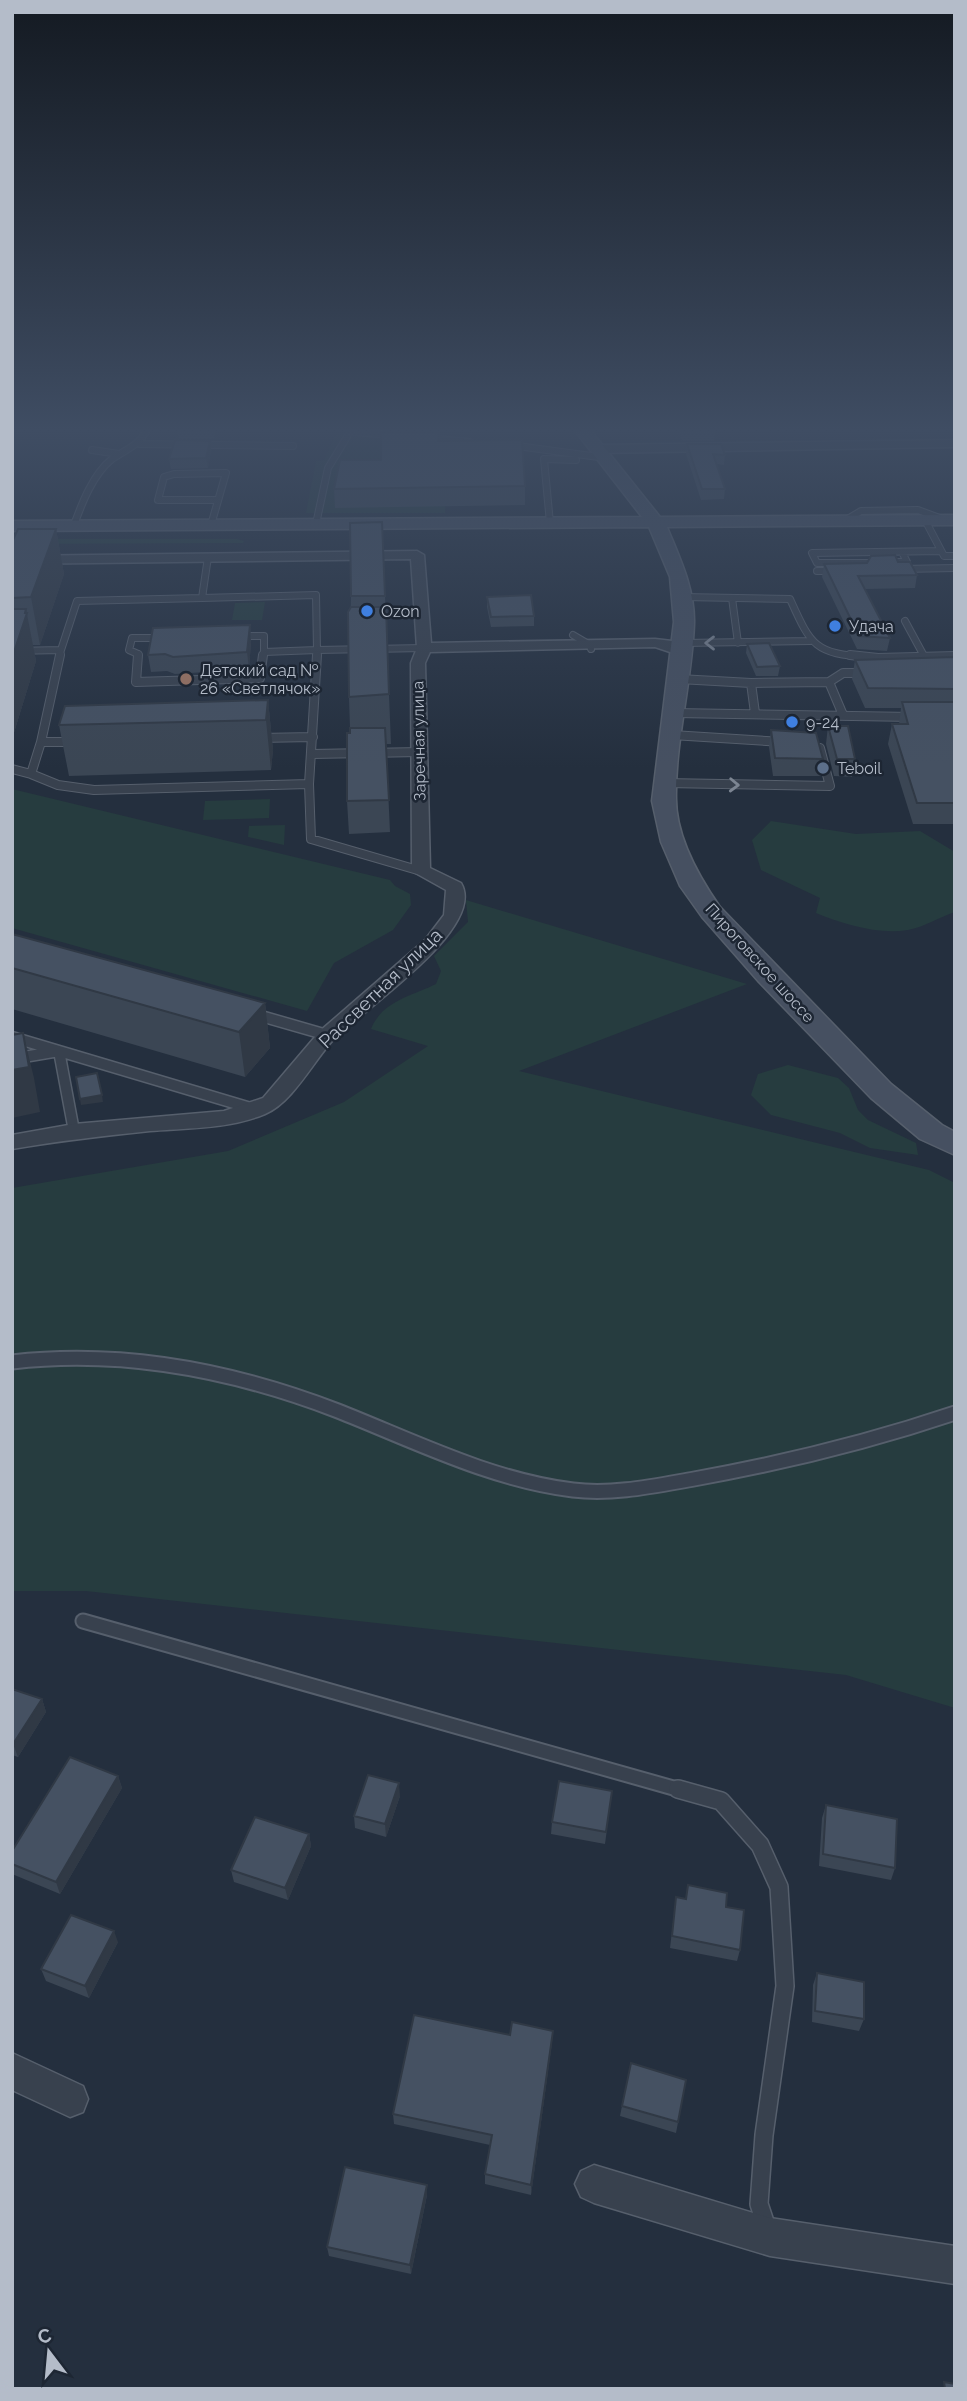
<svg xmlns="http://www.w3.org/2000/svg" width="967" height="2401" font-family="Raleway,sans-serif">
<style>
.green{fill:#263c3f}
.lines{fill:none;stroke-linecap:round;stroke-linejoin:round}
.lane-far4-casing{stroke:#565f6c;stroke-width:8}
.lane-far3-casing{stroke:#565f6c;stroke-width:10}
.lane-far2-casing{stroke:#565f6c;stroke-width:13}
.lane-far1-casing{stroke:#565f6c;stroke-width:17}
.lane-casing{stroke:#565f6c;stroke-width:20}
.street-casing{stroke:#565f6c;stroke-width:3}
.secondary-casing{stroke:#565f6c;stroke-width:3}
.lane-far4{stroke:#38414e;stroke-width:6}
.lane-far3{stroke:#38414e;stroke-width:8}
.lane-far2{stroke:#38414e;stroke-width:10}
.lane-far1{stroke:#38414e;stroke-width:13}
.lane{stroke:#38414e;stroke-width:17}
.street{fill:#38414e;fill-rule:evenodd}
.secondary{fill:#465061;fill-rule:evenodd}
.wall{fill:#3b4654}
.shaded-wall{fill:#303945}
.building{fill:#455162;stroke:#303945;stroke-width:2}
.oneway{stroke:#7c8592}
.shop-dot{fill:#3f7fe0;stroke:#1d2633;stroke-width:2.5}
.education-dot{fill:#8d6e63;stroke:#1d2633;stroke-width:2.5}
.service-dot{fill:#5c6f8a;stroke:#1d2633;stroke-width:2.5}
.labels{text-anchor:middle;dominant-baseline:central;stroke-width:5;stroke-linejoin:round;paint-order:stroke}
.far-poi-label{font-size:16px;fill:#b4bcc9;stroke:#1d2633;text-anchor:start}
.far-street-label{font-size:16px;fill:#b4bcc9;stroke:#1d2633}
.street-label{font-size:19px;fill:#b4bcc9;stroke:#1d2633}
</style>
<rect width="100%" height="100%" fill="#242f3e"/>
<path class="green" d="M336 434 449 442 445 513H306L316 461 324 460Z
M12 539H237L244 541 243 543 12 544Z
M265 602 262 620H232L235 603Z
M12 789 390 880 395 886 410 894 411 905 393 930 334 963 307 1011 12 928Z
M270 799 269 818 203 820 205 801Z
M771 821 856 834 920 831 955 852V912C940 917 924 927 908 930 878 935 843 924 816 913L820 898 761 870 752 840Z
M285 825 284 845 248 837 249 826Z
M466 900 747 984 519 1071 929 1170 955 1183V1708L846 1675 86 1591H12V1188L228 1151 344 1102 428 1046 371 1029C382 1001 412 996 436 984L441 971 434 956 468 922Z
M788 1065 838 1078 849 1088 858 1110 868 1120 916 1143 918 1155 870 1148 840 1133 771 1115 751 1095 758 1074Z"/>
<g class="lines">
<defs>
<path id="lane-far4" d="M354 432 393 435
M427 438 470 442
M140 444 293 446
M510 445 606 458
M92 450 119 454
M846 520 861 511 918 510 945 520
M925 520 944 556H955
M550 523 544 459 576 460
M316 524 328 468 347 437
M74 525C82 503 93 474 112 459 125 450 138 446 146 432
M211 525 226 473 174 474 164 477 158 500H218
M208 557 202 598 316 595 317 650 264 652 263 657
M896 562H907L902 552
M880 563H817L812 553 941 551
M902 569 955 568
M817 571H836
M683 597 790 599C811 645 814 654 868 657
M732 598 738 643
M905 621 924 656
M573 635 590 645 591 649
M237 636H264V652
M683 643 810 641
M61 650 77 601 202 598
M12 651 61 650 59 657
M138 657V654L129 650 132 638H164
M317 657V650L424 648
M923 657 955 656"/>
<path id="lane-far3" d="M138 655 136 682 260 678 263 655
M317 655 309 784 311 839 421 871
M850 655 878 658 955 656
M679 679 751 683 829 682 843 673H864
M829 682 843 715
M751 683 755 713
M675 713 913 717
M672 735 783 742
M259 738 313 737
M41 742 60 655
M74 742H41L31 774 58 785 94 790 309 784
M312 754 420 752
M12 769 31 774
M665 783 830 786 820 748"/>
<path id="lane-far2" d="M254 1014 327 1035
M12 1037 254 1109
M12 1059 59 1051 74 1131"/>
<path id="lane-far1" d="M12 1362C124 1349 234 1371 338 1411 414 1441 491 1480 573 1490 613 1495 654 1486 694 1479 783 1463 869 1442 955 1413
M83 1621 684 1791"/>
<path id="lane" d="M678 1789 721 1801 760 1845 779 1887 785 1986 764 2135 759 2204 767 2228"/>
<path id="street" d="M955 440V447L598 453 592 449 598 445Z
M417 551 424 555 431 643 655 639 672 641 689 652 682 656 655 647 430 652 425 663 430 868 461 883C488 928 361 1011 333 1040 313 1062 292 1103 265 1114 229 1129 188 1128 150 1131 103 1136 58 1141 12 1149V1135L74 1124 224 1111 263 1098 320 1031 425 940 444 915 446 890 412 871 411 663 417 648 411 559 12 564V556Z
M12 2053 83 2086 88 2099 83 2112 70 2117 12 2090Z
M594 2165 770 2218 955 2246V2284L770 2256 594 2203 581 2197 575 2184 581 2171Z"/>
<path id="secondary" d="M576 432H592L660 517 955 515V525L667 527C680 559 695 589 694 624 692 682 675 741 676 799 676 837 699 877 720 907L891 1084 942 1125 955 1132V1155L920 1139 871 1098 759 982 702 917 680 886 661 842 652 801 674 622 670 577 649 527 12 531V521L642 517Z"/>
</defs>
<use href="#lane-far4" class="lane-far4-casing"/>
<use href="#lane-far3" class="lane-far3-casing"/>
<use href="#lane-far2" class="lane-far2-casing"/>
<use href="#lane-far1" class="lane-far1-casing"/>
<use href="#lane" class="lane-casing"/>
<use href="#street" class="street-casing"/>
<use href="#secondary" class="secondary-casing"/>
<use href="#lane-far4" class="lane-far4"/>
<use href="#lane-far3" class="lane-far3"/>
<use href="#lane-far2" class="lane-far2"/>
<use href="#lane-far1" class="lane-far1"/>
<use href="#lane" class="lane"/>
<use href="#street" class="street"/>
<use href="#secondary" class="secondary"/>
</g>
<path class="wall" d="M178 432H215L214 439H179Z
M439 432 440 441 525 486V505L335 508 334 489 381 460Z
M679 432H715L714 441H682Z
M210 441 211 451 208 468 171 469 169 459Z
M687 444 725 455 724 465 716 464 725 489 724 499 701 500 686 454Z
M382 522 391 744H386L390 832 349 834 347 801 350 728 349 697 351 596Z
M56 529 64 574 40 645H33L36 661 12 739V542Z
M898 562 917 575 915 588 865 589 890 638 887 651 857 649 822 577 824 564Z
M487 597 534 616V626L491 627 487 607Z
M250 625 251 642 249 669 175 674 167 671 151 672 148 655Z
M747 644 780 666 778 676H756L746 653Z
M955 657V824H913L888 744 892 724H899L901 708H865L852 679 855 660Z
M268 700 273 750 271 770 69 776 59 725Z
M828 726 855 759 852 777 834 776 826 744Z
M771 730 823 759 821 776H773L769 747Z
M12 934 265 1003 270 1048 245 1077 12 1009Z
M12 1689 42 1699 46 1712 18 1757 12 1755Z
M118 1776 122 1788 60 1894 12 1874V1851Z
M612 1791 605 1844 551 1834 552 1822Z
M400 1796 386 1837 355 1828 354 1816Z
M826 1805 895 1868 891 1880 819 1866 822 1818Z
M309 1834 311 1846 288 1900 234 1882 231 1870Z
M688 1885 726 1907 740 1950 737 1961 670 1948 676 1897 686 1899Z
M118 1942 89 1998 46 1981 41 1969Z
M817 1973 864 2019 859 2031 812 2022 813 1985Z
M510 2035 552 2042 531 2195 485 2184V2174L490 2145 394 2124 393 2114Z
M686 2080 676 2133 620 2116 622 2106Z
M427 2195 411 2274 329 2256 327 2247Z"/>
<path class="shaded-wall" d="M210 441 211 451 208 468 206 458Z
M56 529 64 574 40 645 31 597Z
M26 609 36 661 12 739V658Z
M250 625 251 642 249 669 247 652Z
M268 700 273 750 271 770 266 720Z
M265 1003 270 1048 245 1077 239 1032Z
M23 1033 34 1078 40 1112 12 1118V1070Z
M102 1095 103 1102 81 1105 80 1099Z
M42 1699 46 1712 18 1757 13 1744Z
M118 1776 122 1788 60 1894 56 1882Z
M399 1783 400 1796 386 1837 385 1824Z
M309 1834 311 1846 288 1900 285 1888Z
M114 1931 118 1942 89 1998 85 1986Z
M553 2031 552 2042 531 2195V2185Z
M427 2185V2195L411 2274 410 2265Z"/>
<path class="building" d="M381 432H439L438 441 522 440 525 486 334 489 340 460H381Z
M175 440 210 441 206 458 169 459Z
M687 444H721L725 455 713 454 725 489H702Z
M382 522 385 596H351L350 523Z
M18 529H56L31 597 12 598V542Z
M895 555 898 562H910L917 575 858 576 890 638 859 636 824 564 867 563 871 556Z
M531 595 534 616 491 617 487 597Z
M351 607H386L389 694 349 697 348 612Z
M12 609H26L25 613H27L12 658Z
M250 625 247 652 173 657 165 654 148 655 153 628Z
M769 643 780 666 757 667 747 644Z
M955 657V689L868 688 855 660Z
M268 700 266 720 59 725 65 706Z
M902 702H955V803H917L892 724H908Z
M828 726H848L855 759H837Z
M350 728H385L389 800 347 801V733H350Z
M771 730 816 733 823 759 775 758Z
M12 934 265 1003 239 1032 12 968Z
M23 1033 29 1067 12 1070V1035Z
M97 1073 102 1095 80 1099 76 1077Z
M12 1689 42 1699 13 1744H12Z
M70 1757 118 1776 56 1882 12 1864V1851Z
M368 1775 399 1783 385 1824 354 1816Z
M559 1781 612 1791 606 1832 552 1822Z
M826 1805 897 1819 895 1868 823 1854Z
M255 1817 309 1834 285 1888 231 1870Z
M688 1885 727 1893 726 1907 744 1910 740 1950 672 1936 676 1897 686 1899Z
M71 1915 114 1931 85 1986 41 1969Z
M817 1973 864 1982V2019L815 2011Z
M414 2015 510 2035 512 2022 553 2031 531 2185 485 2174 492 2135 393 2114Z
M631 2063 686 2080 678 2122 622 2106Z
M345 2167 427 2185 410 2265 327 2247Z
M944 2382 955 2384V2389H945Z"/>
<defs><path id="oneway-chevron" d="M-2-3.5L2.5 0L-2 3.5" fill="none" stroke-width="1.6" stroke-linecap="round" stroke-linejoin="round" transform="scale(1.75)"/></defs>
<g class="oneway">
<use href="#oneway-chevron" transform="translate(710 643) rotate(-180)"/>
<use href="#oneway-chevron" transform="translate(734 785) rotate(2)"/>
</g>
<linearGradient id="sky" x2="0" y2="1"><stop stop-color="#141a22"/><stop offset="0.56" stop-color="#3f4d63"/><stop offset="1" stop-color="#3f4d63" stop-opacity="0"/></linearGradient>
<rect width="967" height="768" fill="url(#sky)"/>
<g class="shop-dot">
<circle cx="367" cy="611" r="7"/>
<circle cx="835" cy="626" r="7"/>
<circle cx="792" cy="722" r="7"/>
</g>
<circle class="education-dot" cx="186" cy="679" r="7"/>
<circle class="service-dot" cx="823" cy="768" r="7"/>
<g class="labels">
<g class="far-poi-label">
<text x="381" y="611">Ozon</text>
<text x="849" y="626">Удача</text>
<text x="200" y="670">Детский сад №<tspan x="200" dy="18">26 «Светлячок»</tspan></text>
<text x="806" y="722">9-24</text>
<text x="837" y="768">Teboil</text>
</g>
<g class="far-street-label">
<text transform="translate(419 741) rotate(-91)">Заречная улица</text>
<text transform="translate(760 963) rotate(48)">Пироговское шоссе</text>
</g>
<g class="street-label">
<text transform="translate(380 988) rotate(-44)">Рассветная улица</text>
</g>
</g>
<rect width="967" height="2401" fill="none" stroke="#b4bcc9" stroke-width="28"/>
<g transform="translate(49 2352) rotate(344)" stroke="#1d2633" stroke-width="5" paint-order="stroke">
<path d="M0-5L12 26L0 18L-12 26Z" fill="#b4bcc9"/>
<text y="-10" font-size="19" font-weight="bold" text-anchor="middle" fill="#b4bcc9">С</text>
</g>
</svg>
